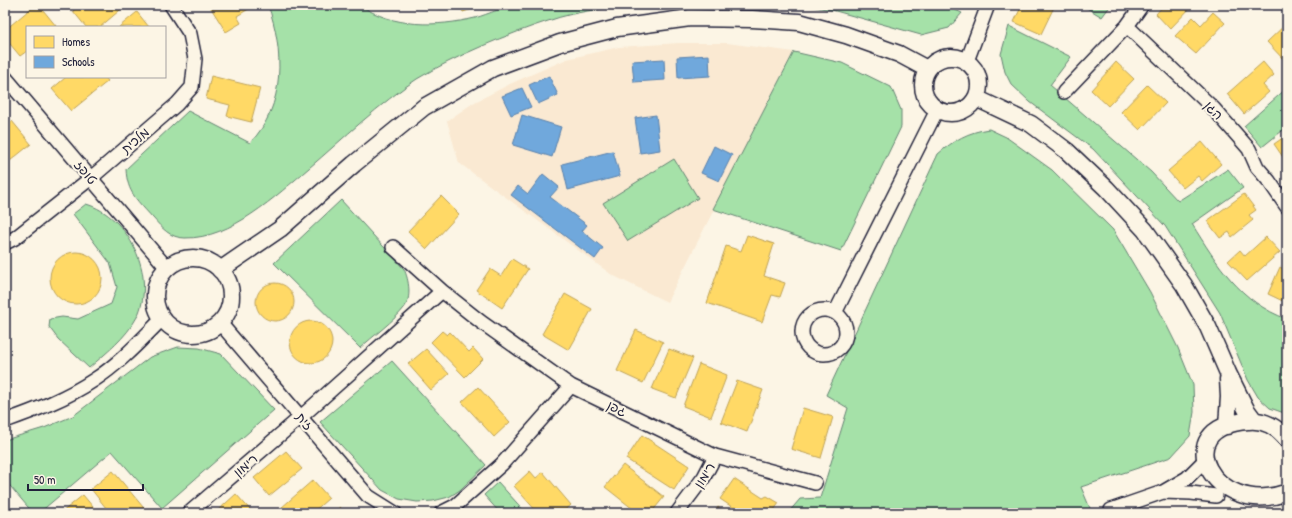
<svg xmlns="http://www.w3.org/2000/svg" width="1292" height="518" font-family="'Patrick Hand','Playpen Sans Hebrew',sans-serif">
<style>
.built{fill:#fae9d2}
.green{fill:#a5e1a8;stroke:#648272}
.homes{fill:#ffd966;stroke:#bda259}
.schools{fill:#6fa8dc;stroke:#5880ac}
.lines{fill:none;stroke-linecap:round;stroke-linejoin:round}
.minor-casing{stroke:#22223b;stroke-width:16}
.tertiary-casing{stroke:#22223b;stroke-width:19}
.minor{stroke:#fcf5e5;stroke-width:13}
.tertiary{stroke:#fcf5e5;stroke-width:16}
.labels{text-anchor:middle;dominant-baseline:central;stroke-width:4;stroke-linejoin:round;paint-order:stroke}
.street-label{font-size:13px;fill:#22223b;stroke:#fcf5e5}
</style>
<rect width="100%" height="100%" fill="#fcf5e5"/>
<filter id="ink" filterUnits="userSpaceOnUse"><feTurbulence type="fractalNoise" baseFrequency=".025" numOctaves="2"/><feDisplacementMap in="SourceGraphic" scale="8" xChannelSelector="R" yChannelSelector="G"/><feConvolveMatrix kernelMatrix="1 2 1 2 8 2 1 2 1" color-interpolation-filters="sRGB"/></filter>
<g filter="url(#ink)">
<path class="built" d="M679 43H727L794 52 667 302 612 275 459 163 447 121 473 103 512 83 567 59 619 47Z"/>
<path class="green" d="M268 5H360C393 28 437 27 475 18 489 14 504 6 519 5 554 2 590 5 625 5 601 9 574 12 551 20 508 34 455 56 417 79 380 103 343 139 309 168 276 196 231 239 185 238 170 238 162 228 153 218 138 201 127 193 126 169L188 111 250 143C286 106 284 50 268 5Z
M804 5H944L962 13 949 28 921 35 832 10Z
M1082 5H1111L1102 17Z
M1009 26 1071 57 1050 85 1151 172 1178 201 1228 169 1243 188 1192 224C1217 264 1240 302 1287 319V414L1270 408 1258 397 1248 380 1220 313 1165 226 1093 149 1030 102 1011 84 1005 72 1001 54Z
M794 52 842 63 891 87 901 110V127L841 251 713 209Z
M1287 88V127L1262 147 1244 126Z
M989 129 1006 137 1052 170 1113 230 1150 292 1178 348 1193 385 1194 412 1190 436 1171 457 1081 487 1092 513H788L800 499 820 498 848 408 826 395 938 154C954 140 968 132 989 129Z
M674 159 698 198 628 241 603 203Z
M341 200 404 269C409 280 412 298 404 308 396 319 371 338 360 348L274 263Z
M86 204C129 216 157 276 137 317 126 338 106 353 89 368L58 339 49 327 50 319 62 317 78 319 111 304 117 287 110 263 73 214Z
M178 347 199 348 221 354 274 410 162 508 112 451 39 513H33L5 480V440L44 428 73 416 150 357Z
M392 361 486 465 460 490 449 497 433 501 417 502 399 499 382 490 320 422Z
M498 482 526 513H500L484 495Z"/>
<path class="homes" d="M35 5H39L56 26 55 27H27V51L20 56 5 38V30Z
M80 5H126L100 27H86L73 11Z
M209 5H255L237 16 241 23 226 32Z
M414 5H441L440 9Z
M460 5H484L463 12Z
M1022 5H1055L1041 34 1014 22Z
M1162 5H1193L1170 29 1156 14 1163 6Z
M137 12 149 27H119Z
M1213 12 1225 23 1196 54 1175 36 1193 17 1201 25Z
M1287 23V60L1285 61 1267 42Z
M1116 62 1134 79 1108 106 1091 90Z
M1263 62 1274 75 1263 85 1269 92 1244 114 1227 94Z
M211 76 260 88 251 122 227 116 230 105 206 99Z
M66 77H105L108 81 71 111 52 89Z
M1147 85 1166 103 1140 130 1121 112Z
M12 121 31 144 5 165V127Z
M1287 135V163L1274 144Z
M1202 142 1221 164 1202 181 1198 176 1183 188 1168 171Z
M1244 194 1256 210 1249 215 1253 220 1232 237 1229 232 1220 238 1207 221Z
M441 196 459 214 427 249 408 231Z
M747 235 774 244 764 276 785 283 780 297 772 295 762 322 707 303 726 246 741 251Z
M1266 237 1280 252 1247 281 1228 261 1240 250 1245 256Z
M50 278a26 26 0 1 1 52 0a26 26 0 1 1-52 0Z
M512 259 528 269 502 308 476 290 490 269 501 276Z
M1280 267 1287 271V303L1268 294Z
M256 302a19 19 0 1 1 38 0a19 19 0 1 1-38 0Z
M565 294 592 309 569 350 542 334Z
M290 342a21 21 0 1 1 42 0a21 21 0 1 1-42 0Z
M636 330 663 342 643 383 617 371Z
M442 331 447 335 450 332 469 352 473 348 483 359 465 377 431 342Z
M426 349 449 374 431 390 408 364Z
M669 349 693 358 676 398 652 389Z
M699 364 727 375 711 417 683 406Z
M737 381 763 390 747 432 721 422Z
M478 387 510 422 494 437 462 402Z
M803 408 833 417 821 458 791 449Z
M642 435 689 466 674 490 626 459Z
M286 451 302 469 269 496 254 478Z
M623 465 664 497 651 513H638L605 487Z
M113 471 148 513H110L91 489Z
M530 471 536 478 543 472 571 505 562 513H553L549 508 543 513H538L514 486Z
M734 479 763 498 767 496 779 503 772 513H741L720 499Z
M313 480 329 498 312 513H285L281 508Z
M236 494 253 513H215Z
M83 495 98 513H61Z
M340 507 345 513H333Z
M718 507 726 513H714Z"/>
<path class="schools" d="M709 55 710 76 678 78 677 57Z
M664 59 665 80 634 82 632 61Z
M549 76 558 95 538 104 529 85Z
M522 88 531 107 511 115 502 96Z
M522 115 561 127 552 157 513 145Z
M656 115 660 150 640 153 635 118Z
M714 146 732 155 719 181 701 173Z
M613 151 620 176 568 190 562 164Z
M543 174 559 187 550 197 587 225 582 231 603 248 595 259 511 195 518 186 528 194Z"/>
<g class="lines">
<defs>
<path id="minor" d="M1127 26 1214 109 1249 149 1257 167 1269 181 1287 207
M967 61 988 5
M5 77 167 268
M1064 92 1127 26 1142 5
M5 243 15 238 91 178 177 104 192 87 195 59 190 34 171 5
M393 247 442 291 481 322 571 386 715 456 815 483
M802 332a22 22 0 1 1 44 0a22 22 0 1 1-44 0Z
M835 313 937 110
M220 323 368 496 395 513
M5 421C36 410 67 398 94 380 119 364 141 340 162 319
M1163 492 1191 493 1216 496
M1111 510 1163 492 1187 478 1204 461
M189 513 302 416 442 291
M441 513 455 506 502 464 571 386
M677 513 704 477 715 456"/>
<path id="tertiary" d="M923 85a28 28 0 1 1 56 0a28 28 0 1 1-56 0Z
M976 98 1031 124 1067 151 1106 188 1145 230 1184 285 1208 327 1228 373 1246 409 1254 420
M155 296a38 38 0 1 1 76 0a38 38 0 1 1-76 0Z
M220 270 280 229 354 164 424 107 493 68 560 43 617 28 690 18 752 19 799 22 846 35 899 54 927 69
M1227 426 1229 397 1228 379
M1285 493C1214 518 1165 427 1248 421 1263 419 1278 427 1287 440"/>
</defs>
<use href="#minor" class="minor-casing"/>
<use href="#tertiary" class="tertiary-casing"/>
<use href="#minor" class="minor"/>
<use href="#tertiary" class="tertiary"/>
</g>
</g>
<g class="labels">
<g class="street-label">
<text transform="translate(1214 110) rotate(47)">הגן</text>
<text transform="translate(135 140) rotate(-41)">מלכית</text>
<text transform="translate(86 172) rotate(50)">טופז</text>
<text transform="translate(617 408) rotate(26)">גפן</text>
<text transform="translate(305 421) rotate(50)">זית</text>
<text transform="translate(245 465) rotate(-41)">רימון</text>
<text transform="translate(704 475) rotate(-58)">רימון</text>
</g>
</g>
<rect width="1292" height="518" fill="none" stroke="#fcf5e5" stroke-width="20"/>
<rect x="10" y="10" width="1272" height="498" fill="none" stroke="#22223b" stroke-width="1.5" filter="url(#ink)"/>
<rect x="26" y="26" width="140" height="52" fill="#fcf5e5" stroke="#a5a1a1"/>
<rect x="34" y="36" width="20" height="12" fill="#ffd966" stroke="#a5a1a1"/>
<text x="62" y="46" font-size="12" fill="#22223b">Homes</text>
<rect x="34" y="56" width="20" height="12" fill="#6fa8dc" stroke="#a5a1a1"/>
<text x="62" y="66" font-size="12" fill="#22223b">Schools</text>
<path d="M28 484v6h115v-6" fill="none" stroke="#22223b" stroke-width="2"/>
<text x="34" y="484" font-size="12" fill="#22223b" stroke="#fcf5e5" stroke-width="3" paint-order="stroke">50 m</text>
</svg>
